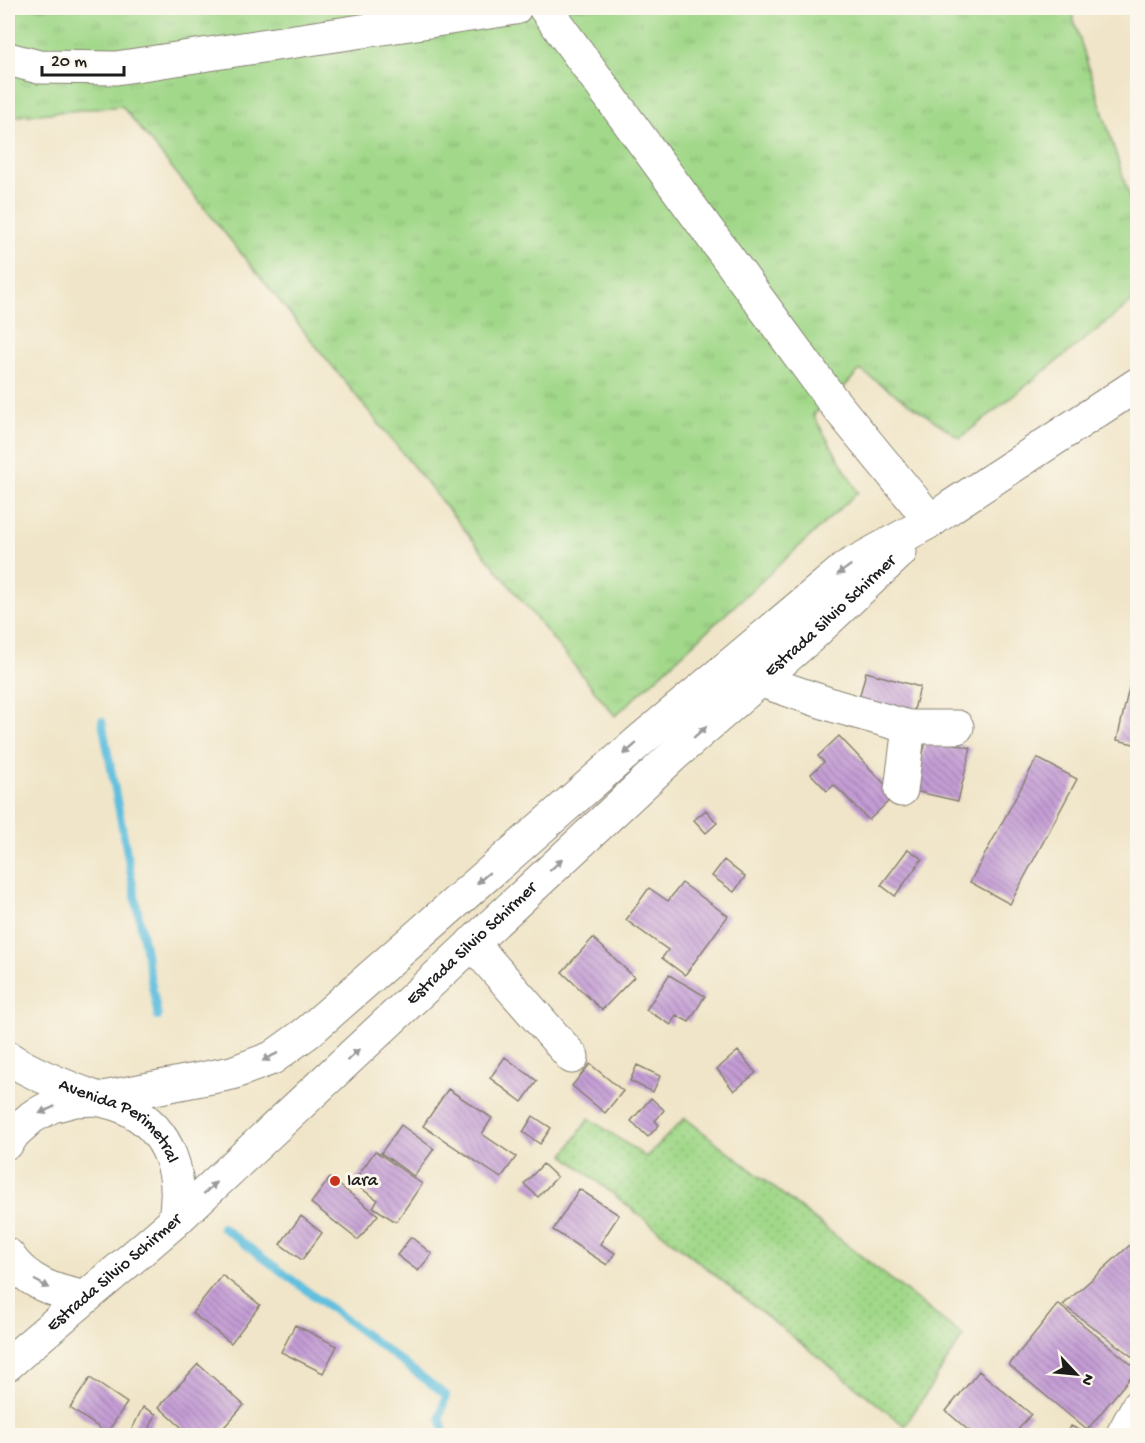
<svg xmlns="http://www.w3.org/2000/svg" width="1145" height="1443" font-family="'Gochi Hand',sans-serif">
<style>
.grass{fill:url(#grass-dots);stroke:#5e7a52;stroke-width:1.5}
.park{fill:url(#park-tufts);stroke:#5e7a52;stroke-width:1.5}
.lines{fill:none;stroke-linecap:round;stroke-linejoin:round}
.stream{stroke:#60bfde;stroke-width:8}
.building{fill:url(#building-back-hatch)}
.minor-casing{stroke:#868072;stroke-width:35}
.minor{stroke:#fff;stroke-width:33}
.oneway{fill:#999}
.poi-dot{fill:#c8321e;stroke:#fbf7ec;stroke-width:2}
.labels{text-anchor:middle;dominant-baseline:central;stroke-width:6;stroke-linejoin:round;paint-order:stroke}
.street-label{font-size:18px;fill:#1c1c1c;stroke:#fbf7ec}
.poi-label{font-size:18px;fill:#1c1c1c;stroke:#fbf7ec;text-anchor:start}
</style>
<defs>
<pattern id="grass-dots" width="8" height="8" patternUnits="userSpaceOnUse" patternTransform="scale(1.5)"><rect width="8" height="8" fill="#a1d889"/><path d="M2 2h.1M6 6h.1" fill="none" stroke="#8ab976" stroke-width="1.8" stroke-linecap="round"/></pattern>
<pattern id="park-tufts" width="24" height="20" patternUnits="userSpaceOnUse" patternTransform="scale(1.5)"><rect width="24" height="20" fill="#a1d889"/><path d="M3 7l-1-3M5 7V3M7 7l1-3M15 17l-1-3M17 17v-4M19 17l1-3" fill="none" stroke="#8ab976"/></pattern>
<pattern id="building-back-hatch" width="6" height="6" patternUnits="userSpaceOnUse" patternTransform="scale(1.5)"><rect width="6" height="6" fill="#c49dd5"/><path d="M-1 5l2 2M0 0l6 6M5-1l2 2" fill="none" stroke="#9e7fac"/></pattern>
</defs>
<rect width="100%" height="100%" fill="#fbf7ec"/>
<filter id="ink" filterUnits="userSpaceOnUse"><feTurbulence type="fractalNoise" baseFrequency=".0167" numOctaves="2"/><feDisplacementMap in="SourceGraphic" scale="12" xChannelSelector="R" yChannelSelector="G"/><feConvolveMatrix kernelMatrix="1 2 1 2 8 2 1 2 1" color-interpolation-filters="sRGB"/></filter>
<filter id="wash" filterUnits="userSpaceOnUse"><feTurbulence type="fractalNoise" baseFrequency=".008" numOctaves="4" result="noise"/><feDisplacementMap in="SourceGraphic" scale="24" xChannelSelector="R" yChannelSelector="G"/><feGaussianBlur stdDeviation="1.35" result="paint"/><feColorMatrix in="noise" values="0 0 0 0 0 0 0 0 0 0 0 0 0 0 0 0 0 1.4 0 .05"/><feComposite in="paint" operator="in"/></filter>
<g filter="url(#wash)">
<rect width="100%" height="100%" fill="#f0e5c8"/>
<path class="grass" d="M589 1118 646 1157 685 1118 963 1336 905 1426 564 1155Z"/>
<path class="park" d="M8 8H1070L1137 221V298L960 438 860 370 832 400 813 415 858 492 615 716 122 106 8 117Z"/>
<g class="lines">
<path class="stream" d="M102 721 158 1017
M222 1227 446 1395 440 1417 445 1436"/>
</g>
<g id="blocks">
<path class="building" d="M866 672 920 687 911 721 857 706Z
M1131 679 1138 680V745L1117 740Z
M839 736 895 795 869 820 834 785 827 791 811 774 824 762 818 756Z
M927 737 971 748 958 801 914 791Z
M1037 758 1077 779 1010 904 970 882Z
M706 810 717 823 706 833 694 820Z
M908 849 922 859 895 896 881 885Z
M724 860 745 877 734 892 712 876Z
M682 883 728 916 685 975 662 958 668 950 626 920 649 888 668 901Z
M593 938 634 977 602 1010 562 972Z
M669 975 705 996 689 1022 676 1015 671 1025 646 1010Z
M738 1051 756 1073 734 1091 717 1069Z
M505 1057 537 1081 522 1102 490 1078Z
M590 1064 623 1091 605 1113 572 1086Z
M637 1065 660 1076 653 1092 630 1081Z
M448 1089 492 1118 482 1134 516 1157 501 1178 423 1126Z
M651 1098 664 1110 655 1121 659 1125 648 1137 631 1121Z
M533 1116 551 1128 540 1144 523 1132Z
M401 1125 434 1149 414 1176 381 1153Z
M375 1151 422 1184 396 1222 373 1207 378 1200 353 1183Z
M543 1164 557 1177 538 1197 524 1184Z
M330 1178 378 1215 358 1240 311 1203Z
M579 1189 619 1215 600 1244 615 1253 607 1265 553 1230Z
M301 1216 322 1233 302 1260 280 1244Z
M411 1237 432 1254 418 1271 397 1255Z
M1138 1238V1361L1063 1305Z
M222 1275 260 1305 231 1343 192 1313Z
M1058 1304 1137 1369 1087 1430 1009 1365Z
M295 1325 337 1346 323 1373 281 1352Z
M198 1364 244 1405 216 1436H191L159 1407Z
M979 1371 1031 1414 1013 1436H975L946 1411Z
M90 1378 127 1403 107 1433 70 1408Z
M143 1407 156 1414 146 1436H135L130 1433Z
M1071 1426 1091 1436H1066Z"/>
</g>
</g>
<g filter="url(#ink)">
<use href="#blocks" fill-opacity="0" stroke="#868072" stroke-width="1.5"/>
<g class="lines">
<defs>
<g id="minor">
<path d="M545 8 832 400 931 521"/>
<path d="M8 59 39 67 116 68 515 8"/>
<path d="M759 680 835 706 909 727H957"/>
<path d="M901 790 909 727"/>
<path d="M472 943 572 1057"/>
<path id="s1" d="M8 1058C35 1075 66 1087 96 1098 106 1102 116 1103 126 1108 171 1130 184 1177 174 1222"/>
<path d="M8 1142 14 1133 32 1117 52 1106 75 1100 98 1099 232 1073 272 1058 308 1032 642 739 847 567 931 521 952 506 1138 384"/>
<path d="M8 1255C26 1282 54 1292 84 1297"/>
<path id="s2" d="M8 1364C63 1316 119 1270 174 1222L675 754 811 636 900 552"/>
<path d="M1122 1436 1138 1406"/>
</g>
</defs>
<use href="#minor" class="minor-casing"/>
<use href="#minor" class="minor"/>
</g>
<defs><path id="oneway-solid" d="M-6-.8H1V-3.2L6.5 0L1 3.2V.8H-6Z" transform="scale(1.5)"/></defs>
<g class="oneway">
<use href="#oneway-solid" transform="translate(844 570) rotate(144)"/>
<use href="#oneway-solid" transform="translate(700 732) rotate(-41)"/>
<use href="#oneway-solid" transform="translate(630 749) rotate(139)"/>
<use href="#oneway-solid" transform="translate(556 865) rotate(-43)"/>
<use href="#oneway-solid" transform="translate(483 878) rotate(139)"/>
<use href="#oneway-solid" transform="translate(353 1055) rotate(-44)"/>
<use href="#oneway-solid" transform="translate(270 1057) rotate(153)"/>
<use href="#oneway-solid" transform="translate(47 1110) rotate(155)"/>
<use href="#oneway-solid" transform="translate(210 1188) rotate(-43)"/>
<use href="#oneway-solid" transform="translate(42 1284) rotate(28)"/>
</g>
</g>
<circle class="poi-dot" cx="335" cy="1181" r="6"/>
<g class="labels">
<g class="street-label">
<text stroke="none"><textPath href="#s2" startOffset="1112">Estrada Silvio Schirmer</textPath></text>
<text stroke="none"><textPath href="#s2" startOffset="626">Estrada Silvio Schirmer</textPath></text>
<text stroke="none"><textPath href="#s1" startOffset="130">Avenida Perimetral</textPath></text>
<text stroke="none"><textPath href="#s2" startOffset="140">Estrada Silvio Schirmer</textPath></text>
</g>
<g class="poi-label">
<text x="347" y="1181">Iara</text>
</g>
</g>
<rect width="1145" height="1443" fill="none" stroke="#fbf7ec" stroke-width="30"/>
<g transform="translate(1076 1374) rotate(116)" stroke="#fbf7ec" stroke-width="4.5" paint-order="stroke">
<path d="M0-4.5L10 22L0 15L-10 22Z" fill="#1c1c1c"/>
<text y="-9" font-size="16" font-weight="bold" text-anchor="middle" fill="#1c1c1c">N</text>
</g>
<path d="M42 66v9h82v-9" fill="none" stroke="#1c1c1c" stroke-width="3"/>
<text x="51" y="66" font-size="18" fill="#1c1c1c" stroke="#fbf7ec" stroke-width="4.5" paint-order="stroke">20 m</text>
</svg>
